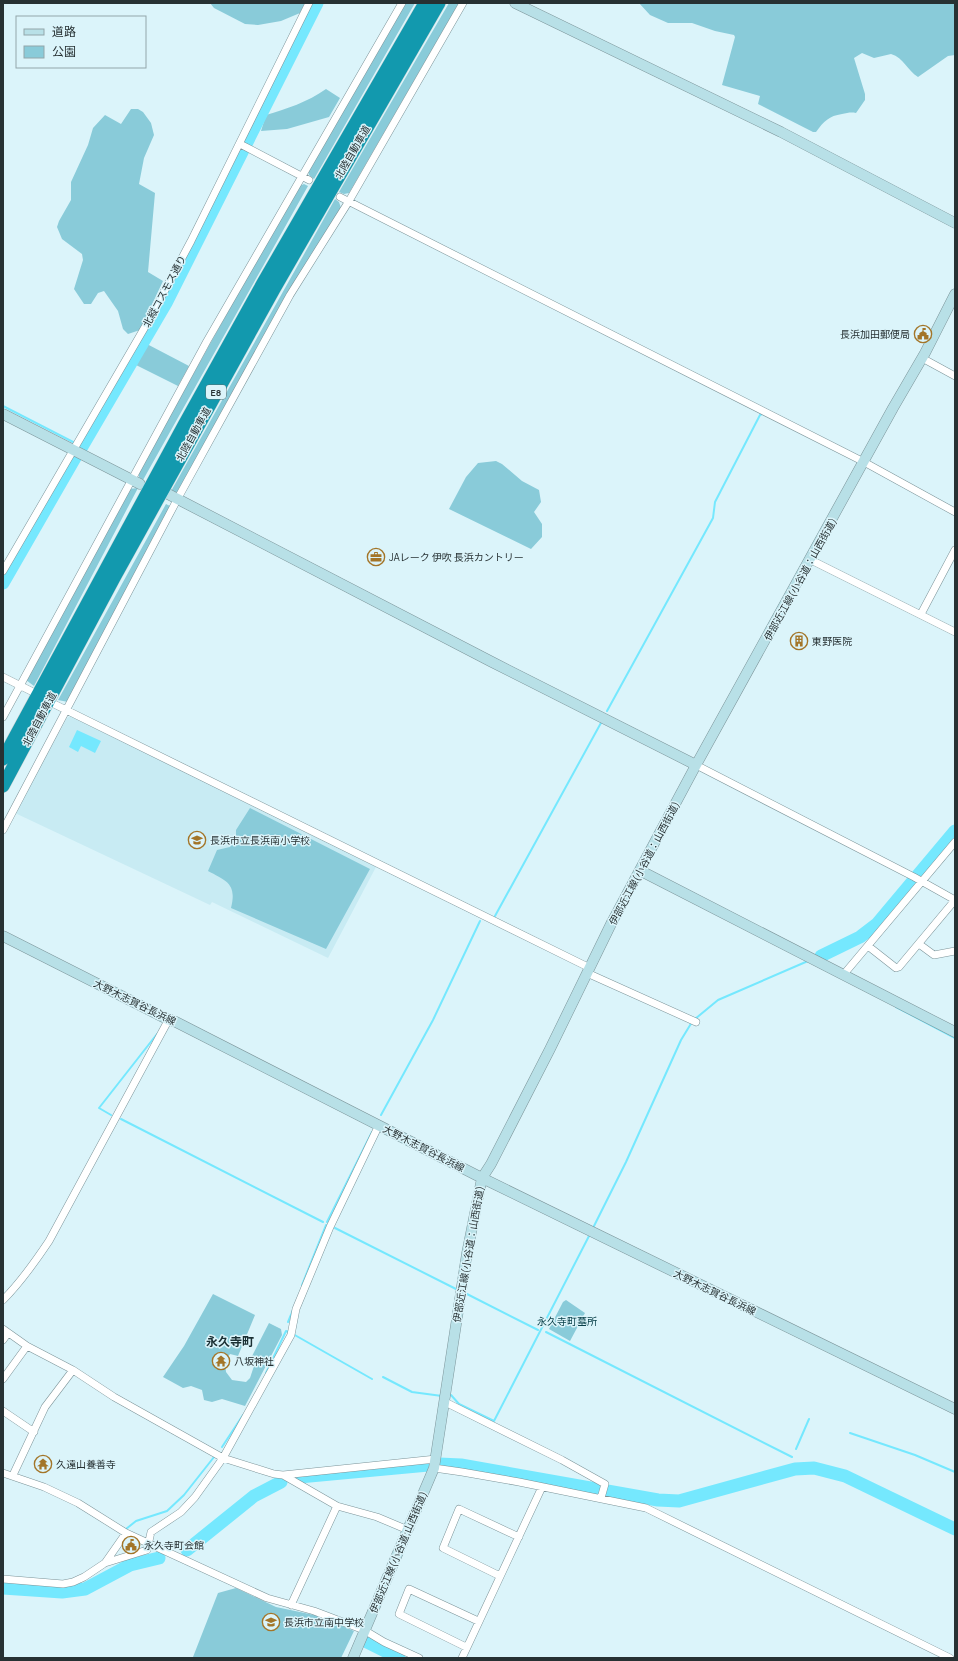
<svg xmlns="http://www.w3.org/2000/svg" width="958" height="1661" font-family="Manrope,'Noto Sans JP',sans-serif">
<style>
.built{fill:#c8ebf3}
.green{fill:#89cbd9}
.water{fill:#75e8fe}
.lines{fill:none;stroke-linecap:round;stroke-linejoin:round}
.stream{stroke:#75e8fe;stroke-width:2}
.river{stroke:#75e8fe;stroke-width:13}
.street-casing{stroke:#7c9499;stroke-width:8}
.secondary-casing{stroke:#7c9499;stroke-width:11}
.highway-casing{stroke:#d4d6d6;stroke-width:14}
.street{stroke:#fff;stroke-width:7}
.secondary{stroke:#b8e0e7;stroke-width:10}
.highway{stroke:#1299ae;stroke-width:13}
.labels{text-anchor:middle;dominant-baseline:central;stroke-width:3;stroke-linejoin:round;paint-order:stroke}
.shield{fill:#dbf4fa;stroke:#5d6c6f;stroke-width:1}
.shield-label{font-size:9px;font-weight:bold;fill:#273133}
.street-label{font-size:10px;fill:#273133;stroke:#dbf4fa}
.poi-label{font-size:10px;fill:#273133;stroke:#dbf4fa;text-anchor:start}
.park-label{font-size:10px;fill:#094049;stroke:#dbf4fa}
.quarter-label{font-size:12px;font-weight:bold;fill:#1b3034;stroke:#dbf4fa}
</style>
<rect width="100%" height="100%" fill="#dbf4fa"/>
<path class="built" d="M72 715 376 867 328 958 212 902 210 905 15 813 67 718Z"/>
<path class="green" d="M210 3H305L300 13 281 21 258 25 245 24 214 8Z
M404 3H415L314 179 309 175 308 169Z
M449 3H459L349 193 344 194 339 192Z
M639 3H955V55L948 56 918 77C907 70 904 58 891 54L874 58 862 53 854 58 865 94V100L856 113C851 112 847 113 842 114 829 116 824 121 816 132H813L758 104 760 96 722 85 735 37 734 35 715 31 692 23H668L650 15Z
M326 89 340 98 329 117 287 129 261 131 266 115C286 109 308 102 326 89Z
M131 109H138L143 112 151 123 154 135 144 158 139 184 155 193 148 272 163 281 140 330 128 334 123 329 118 311 104 291 98 293 91 304H84L74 289 83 260 82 254 62 239 57 227 59 221 71 200V182L88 145 93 128 105 115 121 124Z
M304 184 308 186 143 480 139 477V472L297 187Z
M335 199 339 202 341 208 177 494 170 493Z
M145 343 189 366 178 386 134 364Z
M496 461 502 464 522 481 539 490 541 502 534 512 542 524V537L531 549 449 509 466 477 478 463Z
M138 488 34 686 26 680 129 489Z
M166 504 172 507 68 702 58 700Z
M250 808 370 869 326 949 231 908C237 884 227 881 208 871L217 850 230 847 236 840V830Z
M213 1294 255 1315 238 1356 230 1354 225 1361 226 1372 232 1380 246 1382 250 1378 254 1366 249 1362 269 1323 281 1329 282 1335 245 1406 222 1399 212 1402 204 1400 202 1390 191 1386 183 1388 163 1377 184 1346Z
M566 1300 585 1313 570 1341 549 1329 563 1302Z
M236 1588 276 1607 319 1616 354 1631 341 1658 193 1657 218 1593Z"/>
<path class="water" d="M77 730 101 741 95 753 81 746 78 752 69 747Z"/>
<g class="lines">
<path class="stream" d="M3 406 75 443
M607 711 713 518 715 502 760 415 762 414
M495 916 602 721
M896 1007 955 1038
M695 1019 718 1000 808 961
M111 1115 99 1108 157 1034
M381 1115 433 1020 480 921
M121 1119 323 1222
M327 1222 372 1132
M335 1228 456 1289
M593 1228 626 1162 681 1040 692 1022
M302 1285 326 1225
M465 1293 538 1330
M288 1322 293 1310
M546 1332 792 1457
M293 1334 372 1379
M266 1373 286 1331 289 1332
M383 1377 412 1392 442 1396
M448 1395H451L459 1404 494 1421 589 1236
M850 1433 915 1455 955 1472
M222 1447 243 1415
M796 1449 809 1419
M126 1529 136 1521 167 1511 184 1495 214 1457
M14 1589 15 1583"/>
<path class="river" d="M80 450 166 303 317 3
M3 583 76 456
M821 956 860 937 877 924 955 831
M299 1477 439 1464 461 1465 658 1500 679 1501 795 1469 814 1468 845 1476 955 1529
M187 1550 254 1496 281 1482
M3 1588 62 1592 85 1589 130 1565 159 1558
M367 1642 399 1658"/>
<defs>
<path id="street" d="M242 145 309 180
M340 197 864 462 955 512
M922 358 955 376
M811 560 955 632
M3 571 149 320 191 241 309 3
M921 614 955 550
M3 677 31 691
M54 704 590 968
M3 717 207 341 402 3
M696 765 914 877 955 900
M3 830 178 498 290 295 349 201 463 3
M919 944 934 955 955 951
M868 946 896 968 899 967 955 900
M587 973 696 1022
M844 974 955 842
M3 1300C21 1282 35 1262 49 1241L169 1019
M3 1329 27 1346 73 1370
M3 1340 8 1333
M3 1379 27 1346
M445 1402 562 1460 605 1484 601 1498
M3 1411 34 1432
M434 1468 462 1472 519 1482 646 1508 950 1658
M3 1473 44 1487 78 1503 126 1533 267 1598 314 1611 364 1630 384 1642 419 1658
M13 1475 45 1407 73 1370 114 1397 223 1458 274 1474 283 1475 337 1506 377 1517 408 1530
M283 1475 436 1459
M105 1563 126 1533
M500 1576 443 1548 459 1509 519 1537
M3 1579 63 1584 73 1582 84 1577 105 1563 147 1550 151 1532 181 1512 195 1497 223 1458 291 1335 296 1309 330 1227 379 1125
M291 1605 337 1506
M466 1647 399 1614 409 1589 478 1621
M462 1658 542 1487"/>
<path id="secondary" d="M515 3 781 132 955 223
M3 414 140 484
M166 493 492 662 696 765
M641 871 955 1032
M3 936 163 1017 176 1022 482 1178 955 1409
M353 1658 434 1468 467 1253 482 1178 491 1164 550 1049 612 922 696 765 893 408 925 353 955 294"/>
<path id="highway" d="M3 759 184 425 263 283 425 3
M3 786 114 578 274 289 439 3"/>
</defs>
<use href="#street" class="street-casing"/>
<use href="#secondary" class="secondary-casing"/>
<use href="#highway" class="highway-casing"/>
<use href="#street" class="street"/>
<use href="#secondary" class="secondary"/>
<use href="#highway" class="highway"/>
</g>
<defs>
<symbol id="civic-ring" viewBox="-11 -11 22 22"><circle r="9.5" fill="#dbf4fa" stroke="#a37528" stroke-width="1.5"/><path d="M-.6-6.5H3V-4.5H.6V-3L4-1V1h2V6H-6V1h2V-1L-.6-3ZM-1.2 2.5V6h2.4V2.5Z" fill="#a37528"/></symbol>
<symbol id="office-ring" viewBox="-11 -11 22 22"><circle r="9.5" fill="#dbf4fa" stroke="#a37528" stroke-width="1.5"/><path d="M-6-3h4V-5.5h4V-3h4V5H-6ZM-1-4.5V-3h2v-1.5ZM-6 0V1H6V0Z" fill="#a37528"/></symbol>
<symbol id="building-ring" viewBox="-11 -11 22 22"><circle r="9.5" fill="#dbf4fa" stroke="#a37528" stroke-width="1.5"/><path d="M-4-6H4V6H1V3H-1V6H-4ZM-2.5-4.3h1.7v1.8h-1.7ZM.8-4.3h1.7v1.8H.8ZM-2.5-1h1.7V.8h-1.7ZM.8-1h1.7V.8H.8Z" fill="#a37528"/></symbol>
<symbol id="school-ring" viewBox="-11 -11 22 22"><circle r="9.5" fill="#dbf4fa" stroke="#a37528" stroke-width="1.5"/><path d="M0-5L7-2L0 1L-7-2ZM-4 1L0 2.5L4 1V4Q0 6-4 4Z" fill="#a37528"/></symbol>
<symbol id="temple-ring" viewBox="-11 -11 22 22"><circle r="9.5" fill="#dbf4fa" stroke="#a37528" stroke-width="1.5"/><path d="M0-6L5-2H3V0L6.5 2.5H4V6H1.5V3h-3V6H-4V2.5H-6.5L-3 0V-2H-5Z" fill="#a37528"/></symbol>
</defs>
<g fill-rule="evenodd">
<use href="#civic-ring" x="913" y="324" width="20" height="20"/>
<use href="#office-ring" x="366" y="547" width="20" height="20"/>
<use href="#building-ring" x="789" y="631" width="20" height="20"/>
<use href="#school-ring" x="187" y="830" width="20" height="20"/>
<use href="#temple-ring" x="211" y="1351" width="20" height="20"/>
<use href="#temple-ring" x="33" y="1454" width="20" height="20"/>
<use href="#civic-ring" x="121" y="1535" width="20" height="20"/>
<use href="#school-ring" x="261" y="1612" width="20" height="20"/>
</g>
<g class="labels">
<rect class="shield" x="206" y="385" width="20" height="14" rx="3"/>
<g class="shield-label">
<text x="216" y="392">E8</text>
</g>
<g class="street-label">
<text transform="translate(352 152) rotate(-60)">北陸自動車道</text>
<text transform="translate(164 291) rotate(-62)">北縦コスモス通り</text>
<text transform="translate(193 434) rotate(-61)">北陸自動車道</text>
<text transform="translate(800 579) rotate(-61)">伊部近江線(小谷道：山西街道)</text>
<text transform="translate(39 719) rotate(-62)">北陸自動車道</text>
<text transform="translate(644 863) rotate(-62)">伊部近江線(小谷道：山西街道)</text>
<text transform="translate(135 1002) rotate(26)">大野木志賀谷長浜線</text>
<text transform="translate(424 1148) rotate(27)">大野木志賀谷長浜線</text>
<text transform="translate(468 1254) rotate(-80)">伊部近江線(小谷道：山西街道)</text>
<text transform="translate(715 1292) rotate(26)">大野木志賀谷長浜線</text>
<text transform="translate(398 1552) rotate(-67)">伊部近江線(小谷道;山西街道)</text>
</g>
<g class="poi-label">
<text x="910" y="334" text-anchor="end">長浜加田郵便局</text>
<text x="389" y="557">JAレーク 伊吹 長浜カントリー</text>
<text x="812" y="641">東野医院</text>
<text x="210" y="840">長浜市立長浜南小学校</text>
<text x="234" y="1361">八坂神社</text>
<text x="56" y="1464">久遠山養善寺</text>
<text x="144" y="1545">永久寺町会館</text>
<text x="284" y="1622">長浜市立南中学校</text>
</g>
<g class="park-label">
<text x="567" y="1321">永久寺町墓所</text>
</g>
<g class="quarter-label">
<text x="230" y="1341">永久寺町</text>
</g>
</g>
<rect width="958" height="1661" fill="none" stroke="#273133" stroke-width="8"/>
<rect x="16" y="16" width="130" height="52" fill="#dbf4fa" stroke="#93a6aa"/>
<rect x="24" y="29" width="20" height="6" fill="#b8e0e7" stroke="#93a6aa"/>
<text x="52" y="36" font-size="12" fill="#273133">道路</text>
<rect x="24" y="46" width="20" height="12" fill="#89cbd9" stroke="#93a6aa"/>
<text x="52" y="56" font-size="12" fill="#273133">公園</text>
</svg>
